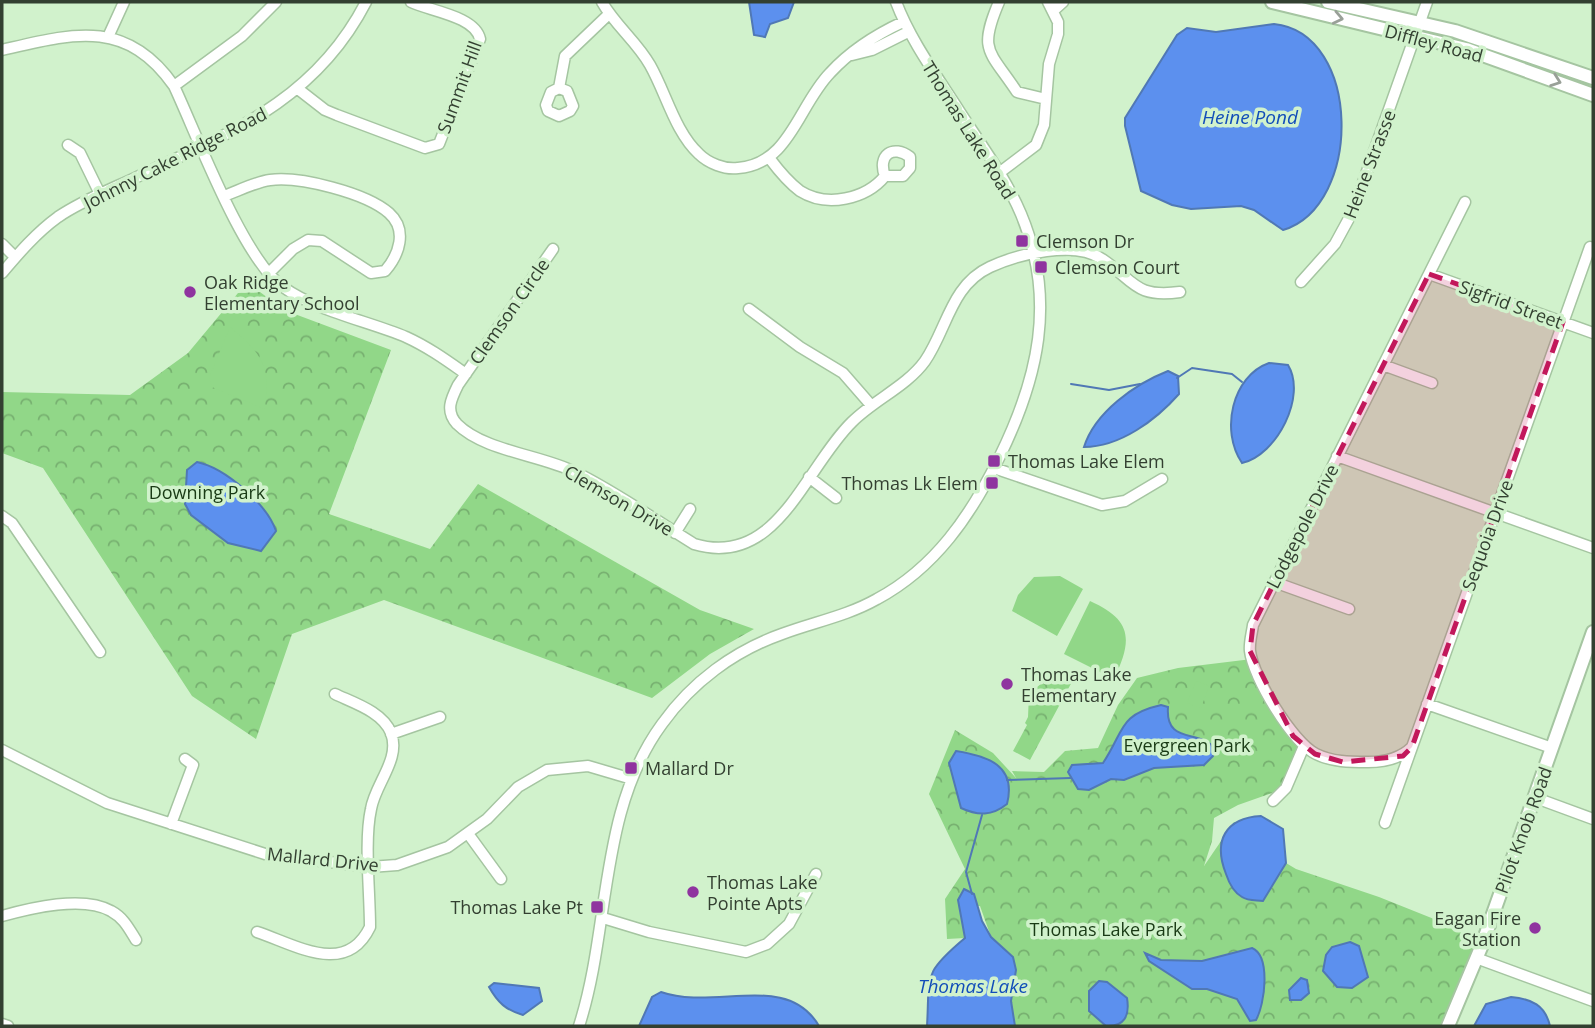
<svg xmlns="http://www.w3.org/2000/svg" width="1595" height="1028" font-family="'Open Sans',sans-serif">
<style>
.forest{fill:url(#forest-crowns)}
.pitch{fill:#91d788}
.water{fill:#5c90ee;stroke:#5078b5;stroke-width:2}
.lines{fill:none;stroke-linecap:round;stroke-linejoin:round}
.stream{stroke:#5078b5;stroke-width:2}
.minor-casing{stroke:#a5c5a1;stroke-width:13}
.major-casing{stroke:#a5c5a1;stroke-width:16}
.minor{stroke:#fff;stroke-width:10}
.major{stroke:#fff;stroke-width:12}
.oneway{stroke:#99a098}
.marked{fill:#c2185b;fill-opacity:0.2;stroke:#c2185b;stroke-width:5;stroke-dasharray:14 9;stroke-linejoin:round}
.poi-dot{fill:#8f349f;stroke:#d1f2cc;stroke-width:2.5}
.labels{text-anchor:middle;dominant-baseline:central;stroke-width:7;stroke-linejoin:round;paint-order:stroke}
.street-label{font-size:18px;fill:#334031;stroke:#d1f2cc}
.poi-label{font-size:18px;fill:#334031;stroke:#d1f2cc;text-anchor:start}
.park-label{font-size:18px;fill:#193a15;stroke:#d1f2cc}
.water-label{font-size:19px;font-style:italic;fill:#114db9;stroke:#d1f2cc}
</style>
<defs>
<pattern id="forest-crowns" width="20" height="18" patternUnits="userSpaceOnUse" patternTransform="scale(1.75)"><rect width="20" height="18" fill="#91d788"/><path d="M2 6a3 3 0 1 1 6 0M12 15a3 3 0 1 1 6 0" fill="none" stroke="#77b070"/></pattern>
</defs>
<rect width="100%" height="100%" fill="#d1f2cc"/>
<path class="forest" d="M260 292 284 310 391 350 329 514 430 549 478 484 700 610 754 629 710 654 652 698 384 600 292 634 256 739 192 696 43 468 2 453V392L130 395 188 353 238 293Z
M1252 659 1258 675 1304 746 1286 788 1238 805 1214 818 1212 841 1204 866 1234 822 1283 829 1286 863 1296 869 1379 897 1484 939 1448 1026H1015L1011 1001 1016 970 991 937 980 906 959 908 965 938 947 939 945 899 965 869 929 794 955 730 993 753 1016 778 1012 771 1044 772 1065 751 1098 748 1118 705 1137 678 1178 668Z
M1057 670 1074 678 1030 760 1013 751 1027 725 1025 723 1028 717 1029 694Z"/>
<path class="pitch" d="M230 327C262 353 272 368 264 409L212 387 209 378Z
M1060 576 1083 589 1057 636 1012 611 1018 595 1034 577Z
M1090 601C1132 620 1133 639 1114 679L1064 654Z
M1196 681 1209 686 1201 708 1187 703Z"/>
<path class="water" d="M749 2H794L788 18 770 24 765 37 754 35Z
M1274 24C1362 33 1363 206 1283 230L1254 210 1241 206 1191 209 1172 205 1141 191 1125 126V118L1177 35 1187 28 1216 32Z
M1269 363 1288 365C1307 396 1277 455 1242 463 1220 431 1232 376 1269 363Z
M1168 371 1178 376 1179 394C1156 420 1120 447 1084 447 1095 412 1135 384 1168 371Z
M197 462C225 468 267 504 276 531L261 551 228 543 191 515 185 504 187 470Z
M1161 705 1168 707C1165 745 1200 729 1214 748L1213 756 1204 765 1154 768 1124 780 1111 779 1089 790 1078 789 1068 772 1072 765 1103 763C1125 730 1118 715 1161 705Z
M956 751C987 756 1017 765 1007 804 992 816 978 816 961 808L949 763Z
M1261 816 1283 829 1286 863 1263 901C1256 900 1248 901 1242 897 1233 892 1229 883 1226 874 1213 841 1225 818 1261 816Z
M964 889 974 894 982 921 991 937 1013 957 1016 970 1011 1001 1015 1026H927C930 975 922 974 965 938L958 900Z
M1350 942 1359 946 1368 977 1352 988 1337 987 1323 971 1326 955 1332 947Z
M1252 948C1271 956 1265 1004 1256 1020L1250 1021 1237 999 1207 989H1192L1149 961 1145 953 1161 960 1202 961Z
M1301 978 1307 980 1309 993 1301 1000H1290L1289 990Z
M1099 981 1107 982 1127 998C1130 1016 1124 1027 1106 1026L1089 1011V991Z
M494 983 539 988 542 1001 523 1015C506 1010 498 1003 489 987Z
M661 992C715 1011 787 971 819 1026H639L652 997Z
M1511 997C1532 999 1545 1005 1550 1026H1474L1486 1004Z"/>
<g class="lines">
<path class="stream" d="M1177 378 1192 368 1232 374 1242 382
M1071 384 1109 390 1140 384
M1007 780 1071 778
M972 894 966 872 982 815"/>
<defs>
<path id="minor" d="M602 2C615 25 637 42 650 65 666 93 675 132 699 154 708 163 725 170 738 168 790 164 798 106 830 73 851 50 875 35 903 22
M999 2C978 51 989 50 1017 92L1046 99
M1053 11 1063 2
M108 37 124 2
M2 50C71 34 126 17 174 86 197 135 243 259 283 287 316 311 368 321 406 337 428 347 446 360 466 374
M852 55 872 50 908 32
M174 86 242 36 276 2
M559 88 567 91 573 106 570 111 559 116 548 111 546 105 551 92 559 88 565 56 609 14
M298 89 325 110 337 115 425 148 439 144 480 39C475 16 430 11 411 2
M68 145 80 153 100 194
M770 159C779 171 788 182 800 191 827 208 866 199 885 176H903L910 168V157C893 144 877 155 885 176
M999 173 1036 145 1044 125 1049 64 1058 34V22L1048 2
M224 196C238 191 255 182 270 180 300 176 366 193 389 213 408 230 399 255 385 271L371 273 322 241 308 240 293 249 268 274
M2 244 15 257
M553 249 458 385C451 399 445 411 457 424 484 451 541 455 575 472 616 492 655 520 694 544 777 569 804 469 852 422 874 400 907 386 925 361 947 329 951 285 990 267 1018 254 1075 240 1102 259 1135 281 1134 298 1180 292
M2 273C19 253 36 233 58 217 83 200 112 189 139 176 233 132 316 99 366 2
M1429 274 1593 333
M1301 282 1335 244 1353 211 1427 2
M749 309 800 347 843 373 870 404
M1383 365 1432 383
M1337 456 1593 548
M994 468 1102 505 1125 501 1162 479
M809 477 836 498
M2 516 12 523 100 652
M675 533 690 509
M1274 582 1349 609
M1427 704 1552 748
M391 734 440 717
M1412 747C1400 759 1385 762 1368 762 1350 762 1332 762 1316 754 1292 742 1253 677 1250 651 1249 643 1252 633 1253 625L1465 202
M2 750 107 803 265 854 370 867 397 865 448 847 487 819 518 787 547 770 588 766 632 779
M1536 798 1593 819
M1273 801 1286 788 1304 746
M1385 823 1590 247
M171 824 193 765 185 759
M469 835 501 879
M2 916C31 908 83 895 111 911 124 918 129 929 136 940
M603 918 649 932 746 952 767 944 789 924 816 874
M257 932C296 945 346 977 370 927 370 892 364 841 371 809 375 784 401 759 391 733 383 712 354 703 335 694
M1476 958 1593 1001
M2 1024 8 1026
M579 1026C611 927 598 811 662 724 692 682 734 651 782 634 814 622 847 616 877 599 935 568 971 515 999 458 1038 379 1057 300 1021 214 1005 176 978 141 956 106 934 72 910 39 896 2"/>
<path id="major" d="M1272 2 1466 49 1593 95
M1328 2 1455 31 1593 78
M1448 1026 1482 945 1593 632"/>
</defs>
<use href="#minor" class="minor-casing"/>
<use href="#major" class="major-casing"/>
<use href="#minor" class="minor"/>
<use href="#major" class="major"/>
</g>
<defs><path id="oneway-chevron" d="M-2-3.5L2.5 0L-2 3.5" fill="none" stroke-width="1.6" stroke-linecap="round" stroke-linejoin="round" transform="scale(1.75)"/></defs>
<g class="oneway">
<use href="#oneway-chevron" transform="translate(1338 18) rotate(12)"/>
<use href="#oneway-chevron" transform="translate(1556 81) rotate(20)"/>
</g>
<path class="marked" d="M1429 274 1563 322 1412 747 1403 756 1343 762 1315 754 1293 736 1250 651 1253 625Z"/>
<g class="poi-dot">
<rect x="1015" y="234" width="14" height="14" rx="3.5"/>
<rect x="1034" y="260" width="14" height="14" rx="3.5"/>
<circle cx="190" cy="292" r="7"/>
<rect x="987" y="454" width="14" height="14" rx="3.5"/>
<rect x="985" y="476" width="14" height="14" rx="3.5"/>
<circle cx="1007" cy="684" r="7"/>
<rect x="624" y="761" width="14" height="14" rx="3.5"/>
<circle cx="693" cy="892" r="7"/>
<rect x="590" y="900" width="14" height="14" rx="3.5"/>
<circle cx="1535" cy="928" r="7"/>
</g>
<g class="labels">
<g class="street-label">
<text transform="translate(1434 43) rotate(15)">Diffley Road</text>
<text transform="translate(459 87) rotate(-70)">Summit Hill</text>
<text transform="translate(969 130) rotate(58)">Thomas Lake Road</text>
<text transform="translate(175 158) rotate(-27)">Johnny Cake Ridge Road</text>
<text transform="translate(1369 164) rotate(-69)">Heine Strasse</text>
<text transform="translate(1511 304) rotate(20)">Sigfrid Street</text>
<text transform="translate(509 311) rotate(-55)">Clemson Circle</text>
<text transform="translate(619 500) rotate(30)">Clemson Drive</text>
<text transform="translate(1302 526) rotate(-63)">Lodgepole Drive</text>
<text transform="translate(1487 535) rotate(-70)">Sequoia Drive</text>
<text transform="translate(1523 830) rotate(-70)">Pilot Knob Road</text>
<text transform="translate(323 859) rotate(6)">Mallard Drive</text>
</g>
<g class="poi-label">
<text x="1036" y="241">Clemson Dr</text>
<text x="1055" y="267">Clemson Court</text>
<text x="204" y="282">Oak Ridge<tspan x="204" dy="21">Elementary School</tspan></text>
<text x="1008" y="461">Thomas Lake Elem</text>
<text x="978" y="483" text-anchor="end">Thomas Lk Elem</text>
<text x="1021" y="674">Thomas Lake<tspan x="1021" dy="21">Elementary</tspan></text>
<text x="645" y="768">Mallard Dr</text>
<text x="707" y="882">Thomas Lake<tspan x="707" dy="21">Pointe Apts</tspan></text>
<text x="583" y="907" text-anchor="end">Thomas Lake Pt</text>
<text x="1521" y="918" text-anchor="end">Eagan Fire<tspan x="1521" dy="21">Station</tspan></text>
</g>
<g class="park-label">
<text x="207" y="492">Downing Park</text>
<text x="1187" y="745">Evergreen Park</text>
<text x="1106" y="929">Thomas Lake Park</text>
</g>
<g class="water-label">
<text x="1250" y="117">Heine Pond</text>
<text x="973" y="986">Thomas Lake</text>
</g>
</g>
<rect width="1595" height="1028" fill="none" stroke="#334031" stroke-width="7"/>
</svg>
